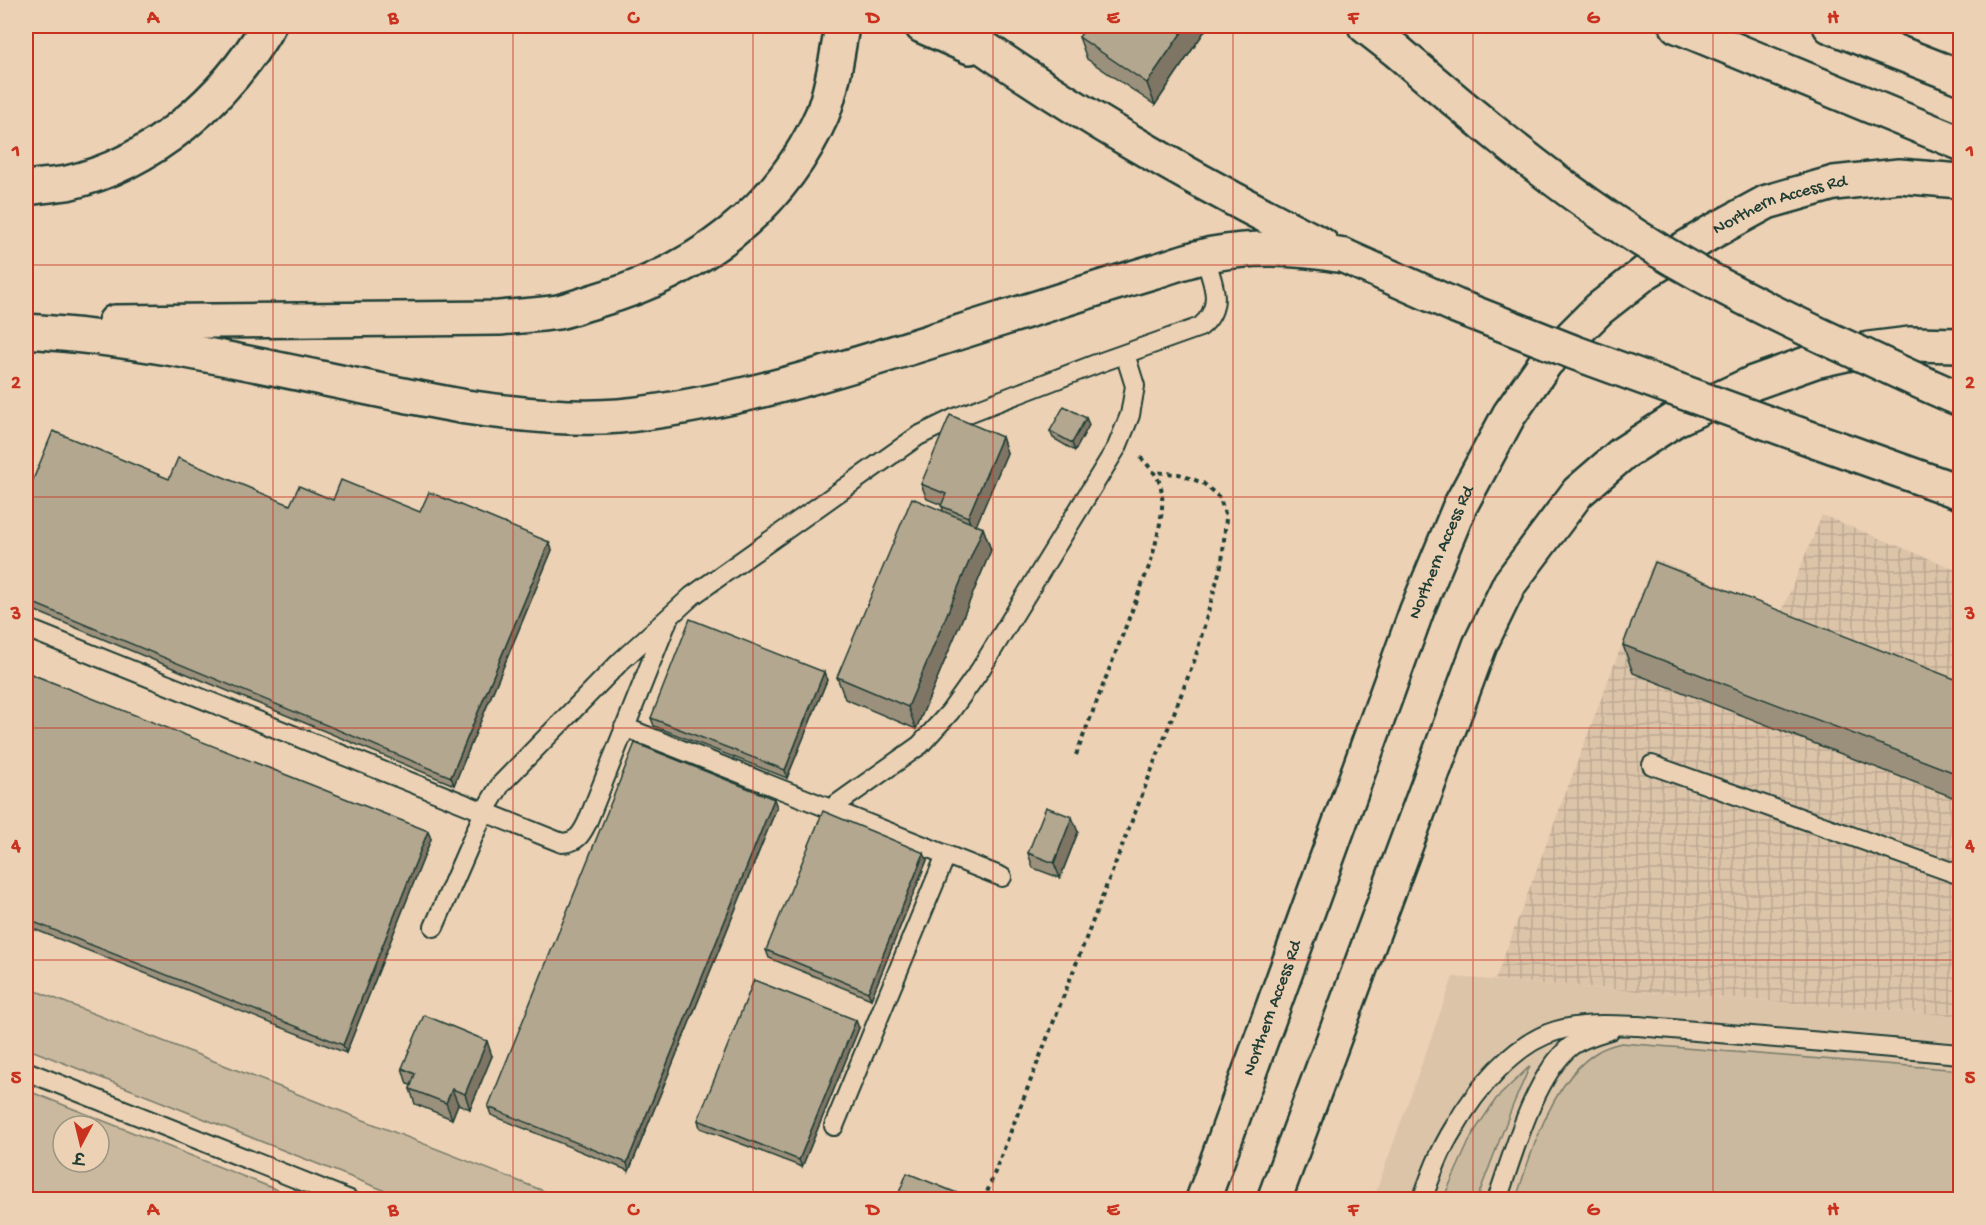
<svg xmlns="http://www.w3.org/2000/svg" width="1986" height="1225" font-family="'Gochi Hand','Playpen Sans Deva',sans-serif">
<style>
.built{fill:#dcc4a9}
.industrial{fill:url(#industrial-grid)}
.grass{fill:#cbb99f;stroke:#757b6a;stroke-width:1.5;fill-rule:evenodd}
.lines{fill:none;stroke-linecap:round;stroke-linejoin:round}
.lane-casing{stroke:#1f3d34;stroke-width:22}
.secondary-casing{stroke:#1f3d34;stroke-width:38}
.path{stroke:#1f3d34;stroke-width:4;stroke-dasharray:4.5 4.5;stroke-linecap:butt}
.lane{stroke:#edd1b4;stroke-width:18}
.secondary{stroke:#edd1b4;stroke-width:33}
.secondary-bridge-casing{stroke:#1f3d34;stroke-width:38;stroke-linecap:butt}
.secondary-bridge{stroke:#edd1b4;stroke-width:33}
.wall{fill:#9b907c;stroke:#1f3d34;stroke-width:1.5}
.shaded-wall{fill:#7e7565;stroke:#1f3d34;stroke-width:1.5}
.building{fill:#b4a790;stroke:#1f3d34;stroke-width:1.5}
.grid{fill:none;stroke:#c8321e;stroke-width:1.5;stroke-opacity:0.55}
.labels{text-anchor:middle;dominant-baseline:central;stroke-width:4.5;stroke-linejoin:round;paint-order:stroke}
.street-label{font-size:18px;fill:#1f3d34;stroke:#edd1b4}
.neatline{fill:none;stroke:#c8321e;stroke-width:2}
.grid-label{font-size:20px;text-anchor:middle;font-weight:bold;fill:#c8321e}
</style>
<defs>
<pattern id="industrial-grid" width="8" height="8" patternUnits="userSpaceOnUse" patternTransform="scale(1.5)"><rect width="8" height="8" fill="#dcc4a9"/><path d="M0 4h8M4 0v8" fill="none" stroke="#bca992"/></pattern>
</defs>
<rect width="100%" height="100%" fill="#edd1b4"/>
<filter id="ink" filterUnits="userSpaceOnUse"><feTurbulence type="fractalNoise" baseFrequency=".0167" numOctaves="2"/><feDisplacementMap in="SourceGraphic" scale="12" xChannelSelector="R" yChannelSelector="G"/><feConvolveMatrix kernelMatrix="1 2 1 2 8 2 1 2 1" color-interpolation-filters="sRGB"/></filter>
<g filter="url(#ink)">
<path class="built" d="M1453 977 1960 1016V1199L1373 1200Z"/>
<path class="industrial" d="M1822 515 1960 571V1016L1495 980 1654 559 1782 611Z"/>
<path class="grass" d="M26 987 564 1199H406L26 1048Z
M1621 1043 1960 1070V1199H1516C1531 1152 1553 1077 1599 1051 1605 1047 1614 1045 1621 1043Z
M1530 1066 1513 1105 1477 1199H1443L1472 1135 1496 1099Z
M26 1090 300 1199H26ZM63 1126H99V1162H63Z"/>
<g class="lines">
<defs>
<path id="lane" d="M26 628 562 843C577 842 581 835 587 823L667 622
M624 727 1002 877
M1652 765 1960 875
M830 809 920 745 950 712 980 670 1117 447 1130 415 1135 386 1125 354
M434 927 484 812 501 784 621 661 692 596 918 436 955 418 1096 364 1200 327C1225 307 1213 282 1204 256
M26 1071 350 1200
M834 1126 946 855
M1422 1200C1431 1175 1440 1150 1454 1128 1475 1091 1514 1043 1556 1031 1583 1023 1611 1025 1638 1026L1960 1054
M1497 1200C1513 1155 1534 1076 1571 1046 1582 1038 1597 1034 1610 1030"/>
<g id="secondary">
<path d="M922 26 970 47"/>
<path d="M953 26C1072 111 1191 179 1322 245"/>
<path d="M1365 26 1397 51"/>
<path d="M1677 26 1960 143"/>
<path d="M1830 26 1960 77"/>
<path d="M26 188C39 186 53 185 67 183 152 164 225 99 268 26"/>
<path d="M115 322 499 318C519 316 539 315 558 312 571 309 585 304 598 300 696 272 780 210 822 115 832 91 838 51 842 26"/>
<path d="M26 331C175 340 319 381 466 407 515 414 569 420 619 416 759 402 905 348 1040 307 1077 295 1115 283 1152 272 1172 266 1193 258 1213 254 1257 246 1300 248 1344 256"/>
<path d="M1798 434 1960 492"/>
<path id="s1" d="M1203 1200 1417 610 1460 506 1509 415 1546 362 1599 309 1646 272 1710 233 1767 202 1834 183 1899 176 1960 181"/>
<path d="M1274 1200 1480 645 1510 583 1578 492 1622 454 1676 419 1753 383 1815 361 1869 349 1910 344 1960 345"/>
</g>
</defs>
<use href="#lane" class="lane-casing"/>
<use href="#secondary" class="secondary-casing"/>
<path class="path" d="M1076 755 1150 564C1156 543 1167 505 1160 484 1157 474 1147 464 1140 457
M984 1200 1195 659 1222 562 1226 518 1220 498 1203 483 1179 474 1152 472"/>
<use href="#lane" class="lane"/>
<use href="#secondary" class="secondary"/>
<defs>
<path id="secondary-bridge" d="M1397 51C1467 111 1537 170 1614 222 1684 269 1760 307 1837 343 1878 362 1919 382 1960 399
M1344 256 1456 306 1573 352 1798 434"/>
</defs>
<use href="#secondary-bridge" class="secondary-bridge-casing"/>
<use href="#secondary-bridge" class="secondary-bridge"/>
</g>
<path class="wall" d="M1208 26 1155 105 1087 59 1079 37Z
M1086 418 1089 425 1075 451 1053 438 1050 431Z
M1002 437 1007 453 976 525 983 528 991 550 916 729 845 699 837 677 943 511 942 505 927 499 921 484Z
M169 479 290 505 333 500 420 512 549 542 552 550 454 785 26 607V497Z
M1623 645 1960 681V800L1633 673Z
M26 672 431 839 346 1053 26 926Z
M824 672 827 680 787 778 654 726 651 718Z
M777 807 629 1171 491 1115 488 1107Z
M1078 832 1060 878 1033 868 1028 853Z
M927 860 871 999 769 958 766 950Z
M859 1028 802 1167 700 1128 698 1120Z
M492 1056 470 1109 458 1104 452 1119 415 1104 410 1089 411 1085 407 1084 402 1068Z"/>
<path class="shaded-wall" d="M1186 26H1208L1155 105 1147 83Z
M1086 418 1089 425 1075 451 1072 443Z
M1002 437 1007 453 973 533 968 517Z
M983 528 991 550 916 729 908 707Z
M549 542 552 550 454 785 451 777Z
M824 672 827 680 787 778 785 770Z
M1960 758V789L1955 773Z
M774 799 777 807 629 1171 627 1163Z
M1072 817 1078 832 1060 878 1054 863Z
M428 831 431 839 346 1053 343 1045Z
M924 853 927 860 871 999 868 992Z
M856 1020 859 1028 802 1167 799 1160Z
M487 1041 492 1056 470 1109 465 1094Z
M452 1089 458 1104 452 1119 446 1103Z"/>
<path class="building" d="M1087 26H1186L1147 83 1079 37Z
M1064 406 1086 418 1072 443 1050 431Z
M950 415 1002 437 968 517 941 506 946 494 921 484Z
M53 431 169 479 178 458 290 505 299 486 333 500 341 480 420 512 429 492 549 542 451 777 26 600V497Z
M912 498 983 528 908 707 837 677Z
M1655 562 1960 681V758L1955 773 1623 645Z
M690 619 824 672 785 770 651 718Z
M26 672 428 831 343 1045 26 919Z
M635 743 774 799 627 1163 488 1107Z
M1046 807 1072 817 1054 863 1028 853Z
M823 811 924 853 868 992 766 950Z
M754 980 856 1020 799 1160 698 1120Z
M424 1015 487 1041 465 1094 452 1089 446 1103 410 1089 415 1074 402 1068Z
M907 1173 967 1197 966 1200H896Z"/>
</g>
<path class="grid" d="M273 26V1200M513 26V1200M753 26V1200M993 26V1200M1233 26V1200M1473 26V1200M1713 26V1200M26 265H1960M26 497H1960M26 728H1960M26 960H1960"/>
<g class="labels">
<g class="street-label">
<text stroke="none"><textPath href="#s1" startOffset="1194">Northern Access Rd</textPath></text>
<text stroke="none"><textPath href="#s1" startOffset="690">Northern Access Rd</textPath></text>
<text stroke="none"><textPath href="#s1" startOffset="204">Northern Access Rd</textPath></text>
</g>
</g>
<rect width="1986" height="1225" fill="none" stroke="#edd1b4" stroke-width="66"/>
<g transform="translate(81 1144) rotate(187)"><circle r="28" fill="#edd1b4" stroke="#9b9681" stroke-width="1.5"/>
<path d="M0-4.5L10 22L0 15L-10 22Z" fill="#c8321e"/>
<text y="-9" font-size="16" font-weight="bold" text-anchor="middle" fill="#1f3d34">उ</text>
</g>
<rect x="33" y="33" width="1920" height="1159" class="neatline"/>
<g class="grid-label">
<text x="153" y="23">A</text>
<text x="393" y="23">B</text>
<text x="633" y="23">C</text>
<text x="873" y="23">D</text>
<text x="1113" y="23">E</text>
<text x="1353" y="23">F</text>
<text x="1593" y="23">G</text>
<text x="1833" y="23">H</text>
<text x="16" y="156">1</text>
<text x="1970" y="156">1</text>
<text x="16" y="388">2</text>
<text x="1970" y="388">2</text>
<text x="16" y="619">3</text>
<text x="1970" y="619">3</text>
<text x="16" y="851">4</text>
<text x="1970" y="851">4</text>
<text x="16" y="1083">5</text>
<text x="1970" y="1083">5</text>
<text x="153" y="1215">A</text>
<text x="393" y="1215">B</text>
<text x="633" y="1215">C</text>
<text x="873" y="1215">D</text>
<text x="1113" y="1215">E</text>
<text x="1353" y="1215">F</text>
<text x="1593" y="1215">G</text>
<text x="1833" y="1215">H</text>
</g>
</svg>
